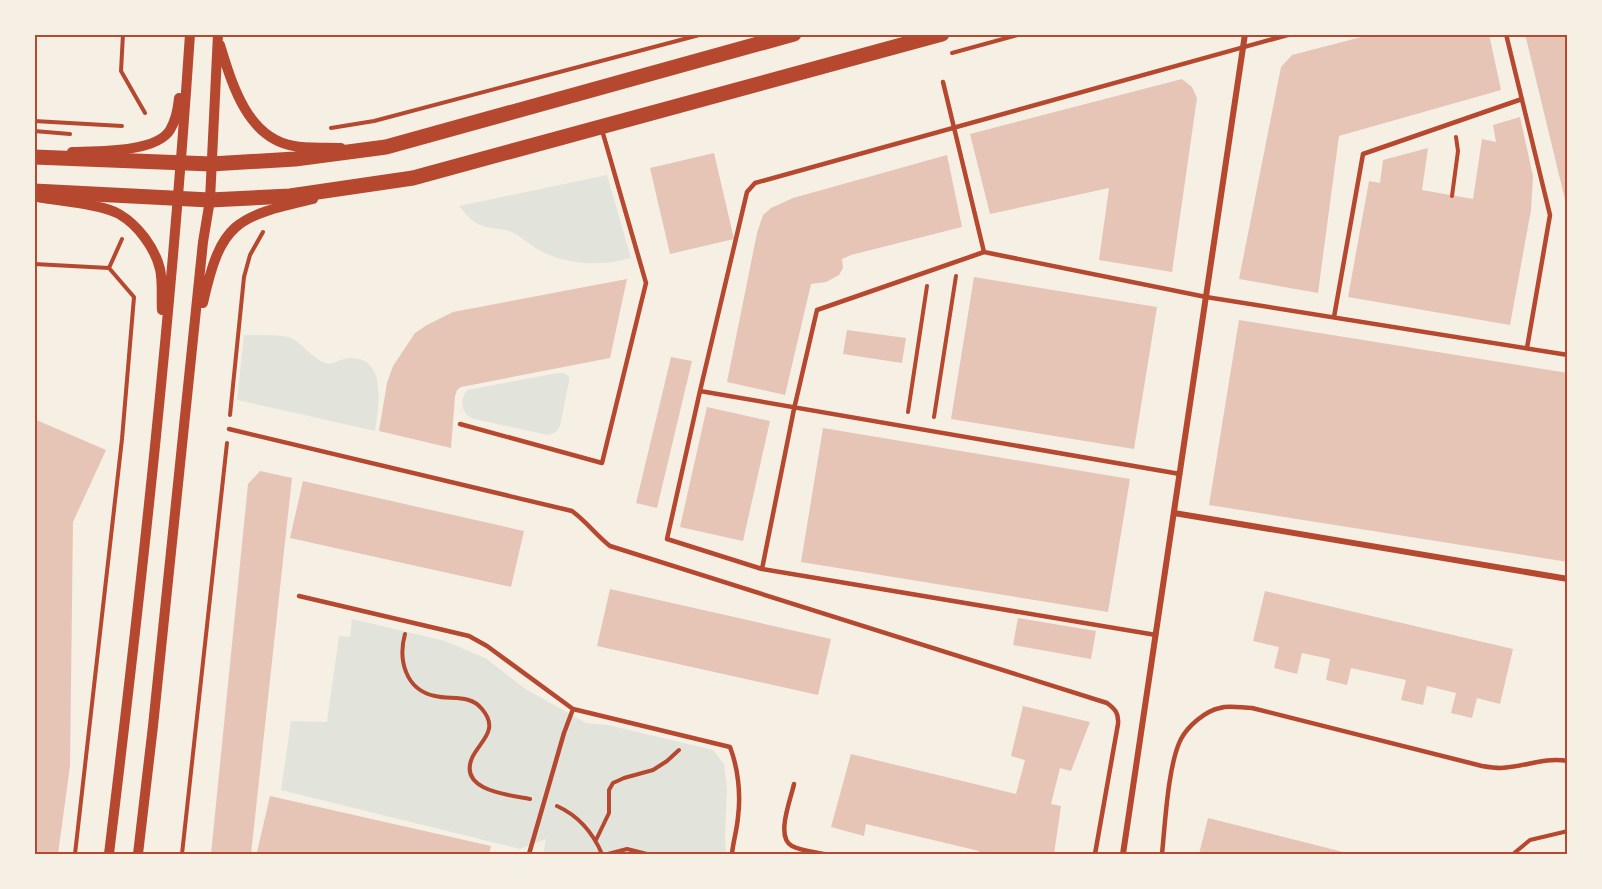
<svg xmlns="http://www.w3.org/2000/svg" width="1602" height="889" font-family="'Varela Round',sans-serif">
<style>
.green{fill:#e2e4dc}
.building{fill:#e6c5b7}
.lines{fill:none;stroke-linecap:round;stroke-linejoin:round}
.path{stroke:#b5482f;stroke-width:4}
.service{stroke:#b5482f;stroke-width:4.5}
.minor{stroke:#b5482f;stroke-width:6}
.tertiary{stroke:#b5482f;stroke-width:10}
.primary{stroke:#b5482f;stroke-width:15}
.neatline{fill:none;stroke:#b5482f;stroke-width:2}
</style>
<rect width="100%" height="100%" fill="#f6efe4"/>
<path class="green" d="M607 175 631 258C600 267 566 265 537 249 528 243 520 236 510 231 504 229 498 229 492 228 475 226 469 218 459 206Z
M244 335C256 336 281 334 291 338 303 344 312 358 325 363 333 366 342 357 351 358 388 358 378 408 375 431L237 400Z
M558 373H564L569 377V381L560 426 556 432 548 435 474 419C461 414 459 401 467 390Z
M352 619 445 641 487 659 524 688 586 723 608 725 713 750 724 764 727 789 725 835 726 854H543L546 839 520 849 281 790 291 721 327 722 339 636 350 637Z"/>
<path class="building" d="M1373 34H1489L1501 90 1339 136 1318 293 1239 279 1281 67 1292 55Z
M1525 34H1568V208H1567Z
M1182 79 1192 87 1197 98 1172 272 1099 260 1109 188 990 214 970 134Z
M1520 117 1533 176 1531 210 1510 325 1348 297 1369 181 1380 183 1383 160 1428 148 1422 190 1473 199 1482 139 1496 142 1493 125Z
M714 153 734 239 670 254 650 168Z
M947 155 962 227 851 255 842 259 843 268 839 275 826 282 811 284 785 395 727 382 757 233 763 215 771 208 793 198Z
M974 277 1157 307 1134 449 951 419Z
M627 279 610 358 461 387 457 390 455 396 451 448 379 431 387 383 393 366 415 333 427 325 453 312Z
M1239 320 1568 373V562L1209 505Z
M847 330 906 338 902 363 843 354Z
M671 357 692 361 657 508 636 503Z
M707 407 770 421 743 541 680 527Z
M34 419 106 450 73 522 70 766 58 854H34Z
M823 428 1130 479 1108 612 801 562Z
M260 471 292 478 251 854H211L248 484Z
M303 481 524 531 511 587 290 538Z
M610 589 831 639 818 695 597 646Z
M1265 591 1513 649 1500 704 1477 698 1472 718 1451 713 1456 693 1427 686 1423 705 1401 700 1406 680 1351 668 1347 685 1326 680 1330 659 1302 653 1297 674 1274 668 1279 647 1253 641Z
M1018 618 1096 631 1091 659 1013 645Z
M1023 706 1090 722 1071 771 1060 768 1051 804 1061 806 1054 854H978L979 851 866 824 864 836 831 827 851 754 1016 794 1025 760 1011 756Z
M270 796 491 846 489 854H268L257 852Z
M1208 818 1351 854H1199Z"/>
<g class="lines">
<path class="path" d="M123 34 121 71 145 113
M952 53 1021 34
M34 121 122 126
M331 128 374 121 703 34
M34 131 70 134
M1452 196 1458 151 1456 137
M34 264 109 268 134 297 122 439 75 854
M109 268 122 239
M908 412 927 286
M230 415 244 277 250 255 263 232
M934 417 956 276
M405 634C398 659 405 690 435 696 451 700 470 694 482 709 500 730 480 741 472 758 458 791 510 795 530 799
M557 806C579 816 593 833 602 854
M596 840 609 813V790L613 783 624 778 653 770 667 761 679 750
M182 854 227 443
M608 854 627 849 647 854
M1513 854 1530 840 1568 831"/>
<path class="service" d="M1506 34 1550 215 1527 348
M943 82 984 252
M1334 317 1363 154 1522 99
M700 391 667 539 762 569 794 409 817 310 984 252 1206 297 1568 355
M460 424 602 463 646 283 602 130
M229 429 572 511C587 522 596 535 610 546L1107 703C1115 709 1119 713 1118 724L1095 854
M1180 474 700 391 747 192 755 183 1291 34
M762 569 1156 635
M299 596 469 636 487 646 573 709 730 747C738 768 741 794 738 817 737 830 733 842 732 854
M794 784C791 799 775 837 792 846 801 851 815 852 824 854
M529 854 564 733 573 709
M1162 854C1165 825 1168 764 1181 739 1188 726 1205 711 1220 708 1229 705 1242 708 1252 708L1482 766C1488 767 1495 768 1501 768 1525 767 1543 757 1568 761"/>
<path class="minor" d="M1174 513 1568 579
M1123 854 1245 34"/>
<path class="tertiary" d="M220 45C232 84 247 138 294 146 308 149 326 147 341 148
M72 152C96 151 156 153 170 130 176 120 178 109 179 98
M38 197C59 201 101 204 119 214 138 225 155 248 160 269 163 282 161 297 162 310
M203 303C221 222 235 217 313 199
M109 854C142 582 172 308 190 34
M138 854 153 726 203 242 210 200 218 34"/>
<path class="primary" d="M34 157 211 164 295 159 386 147 794 34
M34 191 210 200 290 196 413 178 942 34"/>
</g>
<rect width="1602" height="889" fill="none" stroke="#f6efe4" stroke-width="72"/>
<rect x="36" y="36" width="1530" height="817" class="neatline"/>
</svg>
